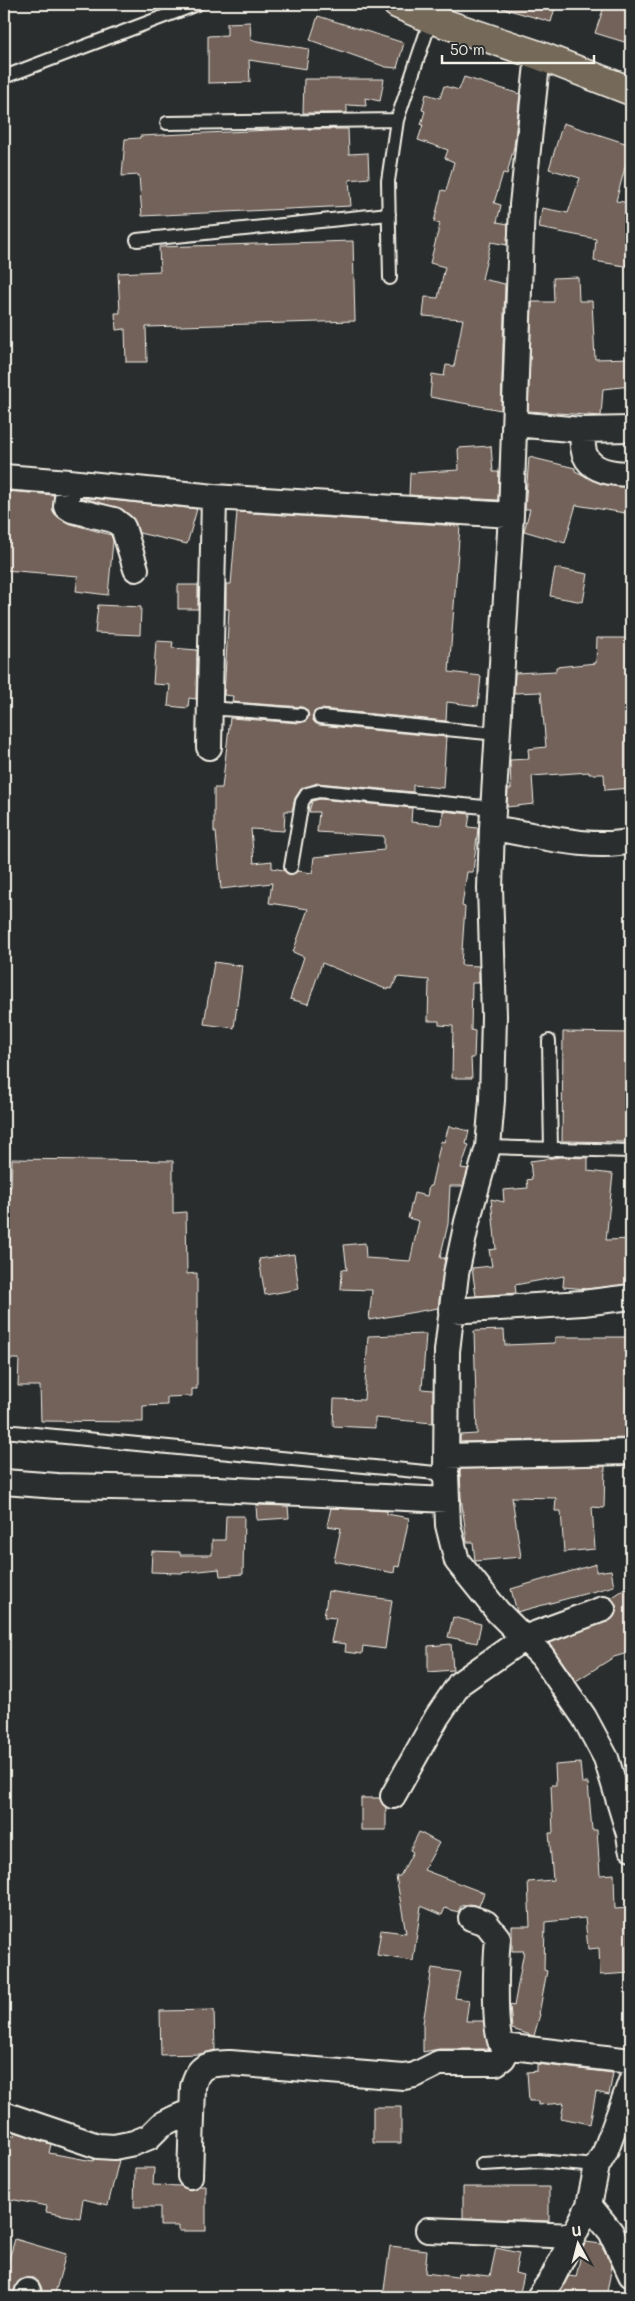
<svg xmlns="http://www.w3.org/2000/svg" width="635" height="2301" font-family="Mali,sans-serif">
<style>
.building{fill:#72625a;stroke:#f4f1e8}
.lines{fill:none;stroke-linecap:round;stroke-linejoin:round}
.service-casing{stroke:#f4f1e8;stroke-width:16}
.minor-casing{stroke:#f4f1e8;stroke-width:28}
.trunk-casing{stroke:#f4f1e8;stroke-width:31}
.service{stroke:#2a2d2e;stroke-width:12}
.minor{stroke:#2a2d2e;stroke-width:24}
.trunk{stroke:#746a5a;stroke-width:28}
</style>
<rect width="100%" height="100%" fill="#2a2d2e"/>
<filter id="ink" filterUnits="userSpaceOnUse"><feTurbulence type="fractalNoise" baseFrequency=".02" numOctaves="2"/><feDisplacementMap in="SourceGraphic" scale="10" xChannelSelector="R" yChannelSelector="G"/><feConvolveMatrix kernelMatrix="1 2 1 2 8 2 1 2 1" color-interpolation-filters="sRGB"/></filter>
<g filter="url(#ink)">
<path class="building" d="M503 4H556L551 22 502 8Z
M605 4H631V44L595 33Z
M318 16 404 43 397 68 386 67 310 40Z
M250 22 251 40 309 49 306 69 249 60 250 82 208 83V36L227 35V23Z
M464 77 520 94 514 147 507 174 503 173 494 203 501 205 497 222 508 224 507 245 491 242 482 279 505 284 501 410 430 397 432 374 444 376 446 365 454 366 463 319 423 316 425 297 438 298 445 267 430 263 440 224 434 222 442 190 446 191 454 162 445 158 448 150 418 140 423 125H421L425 111 422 110 426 94 440 98 444 86 459 90Z
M304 79H384L380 101 365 98 366 106 347 105V113H303Z
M563 123 631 145 616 201 631 203V267L594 261 596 239 539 228 542 208 568 213 580 178 549 169Z
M293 129H348L349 154 368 153 369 178 349 180 351 206 142 216 139 175 122 176 125 139 140 138V136Z
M353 241 355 321 146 327 147 362H126L125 329 116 330 115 313H120L118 273 160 271 159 247Z
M578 277 579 301H592L595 359 631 358V386L603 389 601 416 528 411 532 302H554L553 278Z
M491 446 493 472H499L498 500 409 495 410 473 459 470 458 448Z
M529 457 575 468V471L602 484 631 488V514L576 505 565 543 524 531 530 509H525Z
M6 491 54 495 53 511 58 517 68 523 111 535 113 541 108 595 76 591 78 576 4 570V501H6Z
M81 497 197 509 187 544 139 533 132 517 122 509Z
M237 512 460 526 449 672 481 676 478 706 447 702 446 721 321 709 314 712 312 717 315 723 319 725 446 737 443 788 413 785V792L317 783 301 789 295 798 292 811H285L284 831 251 829 254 863 272 861V868L283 870 290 875 298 871 312 873 314 857 384 850V836L317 832 319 812H309L312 801 320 799 412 808 411 822 442 825 443 811 470 814 468 827 478 828 473 872H467L462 906 465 907 461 965 479 966V983H472L471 1030 475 1031 474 1058H471L472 1078H452L453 1026 439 1025V1021H428L429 980 397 977 392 989 389 988 388 990 322 963 308 1004 290 999 304 957 293 952 308 909 269 903 272 883 221 889 216 832H214V788H222L230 718 300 723 307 720 309 715 306 709 302 707 232 702 233 696 224 695 229 609H226V584H231Z
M555 568 588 574 583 602 550 596Z
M178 585H198V609H178Z
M98 605 141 607 140 635 95 633Z
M597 638H629L630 788 605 790 604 774H589V772L532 776 534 804 507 807 508 789H511L510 760 529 759 528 749 546 747 541 692 514 693 515 673 556 671V667L596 663Z
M156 641 173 642 172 648 197 650 196 699 189 698 188 708 168 706 170 685 153 684Z
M214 962 242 966 234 1028 204 1024Z
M563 1032 631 1033V1142L562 1141Z
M449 1126 469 1131 466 1144 469 1145 461 1168 468 1169 463 1186H450L448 1224 440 1258H445L438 1308 369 1320 372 1290 341 1289 342 1269 347 1270 344 1245 365 1243 366 1258 410 1261 419 1221 408 1218 414 1193 427 1196 429 1186H431L441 1141 444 1142Z
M560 1157 588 1158V1171L613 1174 606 1240 631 1239V1284L587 1289 563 1287 564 1276 515 1285 516 1293 476 1296 472 1268 492 1266 489 1250 496 1249 491 1199 504 1202 503 1190 528 1188 527 1180 532 1179 530 1161Z
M12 1159 173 1161V1213L186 1212 187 1274 197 1273V1389H192V1396L167 1397V1405L143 1406V1422L41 1421 40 1386H18L19 1359H4V1186L11 1187Z
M294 1254 299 1289 265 1295 259 1259Z
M504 1330 505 1345 555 1343V1337H631V1438L460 1442V1435L477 1434 474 1331Z
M426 1334 422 1389 433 1390V1423L375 1418V1428L333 1426 334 1399 364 1400 368 1336Z
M605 1466 604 1508 592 1507 595 1549 564 1552 561 1511H555L556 1498 512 1497 521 1557 475 1561 473 1542H467L461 1497 460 1469Z
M256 1505 288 1506 289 1518 257 1520Z
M331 1508 387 1511V1514L409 1518 399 1567 395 1566 394 1573 334 1561 341 1528 327 1526Z
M226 1516H244L243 1574 220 1576 219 1569 180 1573 151 1572 152 1551 180 1552V1555H212V1540H225Z
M596 1564V1572L611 1570 614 1586 517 1612 511 1589Z
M631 1585V1652L614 1657 576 1681 549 1643 613 1618 616 1612V1605L611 1598Z
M328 1591 392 1600 385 1649 363 1646 362 1654 345 1652 346 1644 331 1642 336 1618 324 1617Z
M453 1617 481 1624 477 1643 448 1637Z
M451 1644 453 1670 428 1672V1646Z
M580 1763 582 1783H588L592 1830H597L600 1875 614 1874 615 1909 630 1908 631 1973 600 1975 599 1948 588 1949 585 1918 545 1922 544 1970 547 1971 539 2014H540L534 2036 512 2029 510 2005 514 2006 524 1951H512V1926H530L528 1882 553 1880 549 1833H553L551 1785H556L555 1765Z
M361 1798H380L386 1808V1830H361Z
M419 1832 439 1843 424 1870 484 1893 479 1906 469 1904 461 1906 458 1912 445 1908 442 1915 421 1906 413 1961 377 1955 381 1930 406 1933 396 1876H400L413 1852 410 1850Z
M432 1968 460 1972 455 1998 469 2000 466 2021H483L489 2049H439L423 2052V2023Z
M214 2010 215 2050 200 2054 161 2055 160 2011Z
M537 2064 613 2073 609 2095 596 2092 590 2124 561 2118 564 2103 538 2105V2101H529L527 2072 537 2071Z
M373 2107H401V2143H373Z
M15 2132 51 2144 49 2153 93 2161 94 2159 119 2160 108 2205 83 2199 80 2218 46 2212 47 2206 4 2198V2134L14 2136Z
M135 2168H154L153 2185 181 2186 190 2190 199 2186H206V2231H179V2226H160V2207H134Z
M463 2187H549V2221L463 2218Z
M15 2239 66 2254 54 2297H40L42 2289 39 2282 33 2278H26L19 2281 13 2297H4V2276Z
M586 2242 601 2244 612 2266 606 2297H560V2291L569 2276 576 2277 582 2250Z
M390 2246 427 2250 425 2273 457 2277 458 2273 490 2276 496 2248 519 2253 515 2273 524 2275 519 2297H383Z"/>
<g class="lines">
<defs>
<path id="service" d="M4 77 197 4
M167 123 397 120
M137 240 389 214
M390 278 388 181 397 120 431 19
M209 708 301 715
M320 717 498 734
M291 867 302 802 307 794 319 791 494 808
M549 1041 551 1150
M488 1147 631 1151
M4 1431 446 1474
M482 2164 538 2161 597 2166"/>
<path id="minor" d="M538 55 522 205 511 515 492 828 490 888 494 1016 492 1100 488 1147 467 1222 456 1274 447 1351 446 1474 448 1525 457 1561 498 1612 542 1656 584 1717 606 1758 629 1834 631 1848
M515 424 581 430 631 429
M581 430C583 438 582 448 585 455 592 472 616 474 631 474
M4 477 69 482 214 497 511 515
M69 482 66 506 72 510 114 520 123 527 136 569
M209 747 214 497
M492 828C533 834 592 851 631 841
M451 1311 583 1303 631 1297
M446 1456 631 1452
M4 1482 57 1486 217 1489 447 1500
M393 1796 437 1717 460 1683 524 1638 603 1609
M471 1918 486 1923 498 1938C496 1959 493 2030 502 2046L631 2061
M4 2114 98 2146 114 2147 134 2143 149 2137 161 2125 175 2118 192 2111
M190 2176 193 2087C198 2064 209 2064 230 2063L404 2077 415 2075 439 2063H496L503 2058 508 2048
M589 2205 611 2232 631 2275
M428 2230 574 2236
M26 2297 28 2291
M539 2297 552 2279 589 2205 597 2166 605 2152 631 2081"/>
<path id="trunk" d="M397 4 431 19 538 55 631 91"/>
</defs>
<use href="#service" class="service-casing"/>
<use href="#minor" class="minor-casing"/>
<use href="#trunk" class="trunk-casing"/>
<use href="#service" class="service"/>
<use href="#minor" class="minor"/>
<use href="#trunk" class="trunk"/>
</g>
</g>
<rect width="635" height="2301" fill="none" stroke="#2a2d2e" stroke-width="20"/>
<rect x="10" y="10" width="615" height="2281" fill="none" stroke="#f4f1e8" stroke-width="2" filter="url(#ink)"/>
<g transform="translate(578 2244) rotate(353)" stroke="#2a2d2e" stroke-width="4" paint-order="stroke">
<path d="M0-4L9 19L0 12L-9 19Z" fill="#f4f1e8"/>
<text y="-8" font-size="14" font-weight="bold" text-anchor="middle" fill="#f4f1e8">U</text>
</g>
<path d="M442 55v8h152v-8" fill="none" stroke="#f4f1e8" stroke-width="2.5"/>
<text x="450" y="55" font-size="15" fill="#f4f1e8" stroke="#2a2d2e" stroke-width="4" paint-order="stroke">50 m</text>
</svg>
